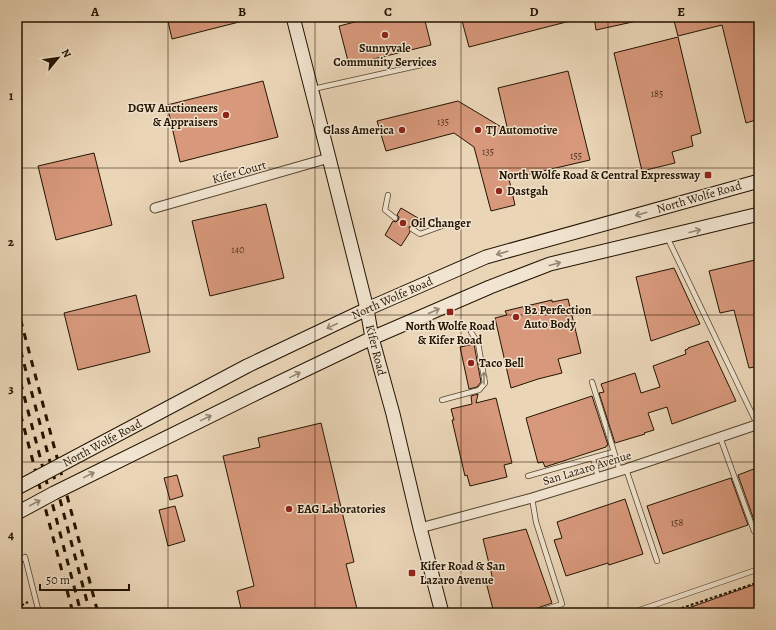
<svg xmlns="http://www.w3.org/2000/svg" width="776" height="630" font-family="Alegreya,serif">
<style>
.building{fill:#d7987b;stroke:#231401}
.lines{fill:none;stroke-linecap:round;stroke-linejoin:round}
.service-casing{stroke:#55442e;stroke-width:6}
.minor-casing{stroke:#55442e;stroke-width:11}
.secondary-casing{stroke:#231401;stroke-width:15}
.path{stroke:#231401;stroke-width:2;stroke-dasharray:3 2;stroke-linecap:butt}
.service{stroke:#f1e4d0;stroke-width:4.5}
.minor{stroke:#f1e4d0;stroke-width:9}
.secondary{stroke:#f1e4d0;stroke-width:13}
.rail{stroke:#231401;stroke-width:3;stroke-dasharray:7 7;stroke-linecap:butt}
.secondary-bridge-casing{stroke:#231401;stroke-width:15;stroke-linecap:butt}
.secondary-bridge{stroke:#f1e4d0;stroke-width:13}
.oneway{stroke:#948673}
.grid{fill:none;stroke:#231401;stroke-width:1;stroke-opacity:0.55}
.poi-dot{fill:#8f2418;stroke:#f1e4d0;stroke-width:1.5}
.labels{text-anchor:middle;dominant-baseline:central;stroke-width:3;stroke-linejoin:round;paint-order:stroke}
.number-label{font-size:10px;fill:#503520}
.poi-label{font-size:12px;font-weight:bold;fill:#231401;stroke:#f1e4d0;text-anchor:start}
.street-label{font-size:12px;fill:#231401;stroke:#f1e4d0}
.neatline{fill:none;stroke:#231401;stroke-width:1.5}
.grid-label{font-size:13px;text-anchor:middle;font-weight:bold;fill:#231401}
</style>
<rect width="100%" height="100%" fill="#ead5b7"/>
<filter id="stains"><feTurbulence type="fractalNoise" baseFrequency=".005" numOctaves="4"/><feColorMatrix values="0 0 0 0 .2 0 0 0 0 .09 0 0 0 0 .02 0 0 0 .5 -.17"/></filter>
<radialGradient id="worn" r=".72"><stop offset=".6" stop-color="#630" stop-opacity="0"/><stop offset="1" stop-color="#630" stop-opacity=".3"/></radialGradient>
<path class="building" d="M167 17H246L247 20 172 39Z
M375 17H424L431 45 349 65 339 26Z
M461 17H573L574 20 469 47Z
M594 17H636L637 21 596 30Z
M673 17H759V119L746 123 722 25 678 36Z
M678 37 701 133 691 136 693 146 672 152 675 163 642 171 614 53Z
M568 71 590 160 509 179 515 205 491 211 474 147 454 133 386 151 377 121 458 101 508 131 498 88Z
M263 81 278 137 180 162 167 105Z
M94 153 112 225 56 240 38 166Z
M266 204 284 278 210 296 192 221Z
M401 208 418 218 414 226H411L409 227 410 232 401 246 385 235 393 221 396 222 398 220 399 217 397 215Z
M759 259V366L749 368 734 310 720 313 709 271Z
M674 268 700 324 651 341 636 277Z
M136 295 150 352 78 370 64 313Z
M568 299 581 353 558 359 562 373 538 379 511 388 495 318 507 315 505 311 552 300V302Z
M708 341 736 401 672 424 667 407 648 413 654 430 644 433 645 434 615 443 599 393 604 392 601 384 635 373 641 393 660 387 653 366 686 354 685 350 688 349V348Z
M474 344 481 382 477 387 469 389 460 347Z
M478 394 476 403 496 398 512 463 504 465 507 477 470 486 467 475 465 476 452 420H454L451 409 472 404 471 396Z
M592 396 608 445 606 446V447L545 467 543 462 538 463 526 418Z
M321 423 354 562 346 564 358 613H242L237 591 254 586 223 456 260 447 258 438Z
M759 467V522L755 523 738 475Z
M177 475 183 496 170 500 164 478Z
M731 478 748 525 663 554 647 506Z
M625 499 643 554 609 565 608 563 566 576 554 540 562 538 557 522Z
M175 506 185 541 168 546 159 510Z
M526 529 552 603 523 613H494L486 582 493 580 483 539Z
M759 583V613H677V612Z"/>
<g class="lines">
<defs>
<path id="service" d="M313 89 421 65
M388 195 385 210 395 218
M412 229 420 234 450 223
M667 237 757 424
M592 382 620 471
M442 400 479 390 485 383 478 343 471 332
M720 437 754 531
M593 458 598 477
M626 469 657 561
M528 476 613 452
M532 498 536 522 562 604 535 613
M17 562 25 557 39 613
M631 613 759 569"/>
<path id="minor" d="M155 208 329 158
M420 528 532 498 626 469 759 424"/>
<path id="secondary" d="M293 17 329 158 367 309 372 338 393 414 420 528 442 613
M247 366 367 309 486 257 759 181
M259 392 372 338 490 287 550 264 759 214"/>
</defs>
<use href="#service" class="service-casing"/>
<use href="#minor" class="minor-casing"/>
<use href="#secondary" class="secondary-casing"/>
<path class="path" d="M17 608 28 602
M667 613 759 582"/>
<use href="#service" class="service"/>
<use href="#minor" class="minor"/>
<use href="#secondary" class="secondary"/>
<path class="rail" d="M17 306 98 613
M17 337 90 613
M17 369 81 613
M17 401 73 613"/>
<defs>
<path id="secondary-bridge" d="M17 488 247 366
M17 513 54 493 259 392"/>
</defs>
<use href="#secondary-bridge" class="secondary-bridge-casing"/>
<use href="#secondary-bridge" class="secondary-bridge"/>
</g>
<defs><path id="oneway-shaft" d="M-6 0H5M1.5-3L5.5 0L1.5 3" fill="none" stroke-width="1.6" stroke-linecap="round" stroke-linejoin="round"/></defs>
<g class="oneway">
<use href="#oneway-shaft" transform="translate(641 214) rotate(164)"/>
<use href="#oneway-shaft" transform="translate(695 231) rotate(-14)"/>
<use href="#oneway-shaft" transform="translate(502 253) rotate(164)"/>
<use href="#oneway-shaft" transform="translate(555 264) rotate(-15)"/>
<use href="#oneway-shaft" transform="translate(434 311) rotate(-24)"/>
<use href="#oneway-shaft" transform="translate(332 326) rotate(155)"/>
<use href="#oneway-shaft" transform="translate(295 375) rotate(-26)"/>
<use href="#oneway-shaft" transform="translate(484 378) rotate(-91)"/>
<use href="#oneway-shaft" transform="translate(206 418) rotate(-26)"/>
<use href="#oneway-shaft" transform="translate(89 475) rotate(-26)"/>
<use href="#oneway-shaft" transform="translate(35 503) rotate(-28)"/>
</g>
<path class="grid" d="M168 17V613M315 17V613M461 17V613M608 17V613M17 168H759M17 315H759M17 462H759"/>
<g class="poi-dot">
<circle cx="385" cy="35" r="4"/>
<circle cx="226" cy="115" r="4"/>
<circle cx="402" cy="130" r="4"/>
<circle cx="478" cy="130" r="4"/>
<rect x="704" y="171" width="8" height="8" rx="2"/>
<circle cx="499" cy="191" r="4"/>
<circle cx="403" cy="223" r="4"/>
<rect x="446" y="308" width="8" height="8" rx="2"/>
<circle cx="516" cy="317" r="4"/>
<circle cx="471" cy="363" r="4"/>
<circle cx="289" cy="509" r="4"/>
<rect x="408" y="569" width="8" height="8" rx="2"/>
</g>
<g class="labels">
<g class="number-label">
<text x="657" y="93">185</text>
<text x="443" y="121">135</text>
<text x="488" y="151">135</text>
<text x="576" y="155">155</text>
<text x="238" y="249">140</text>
<text x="677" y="522">158</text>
</g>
<g class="poi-label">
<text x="385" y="48" text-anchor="middle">Sunnyvale<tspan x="385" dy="14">Community Services</tspan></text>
<text x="218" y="108" text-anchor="end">DGW Auctioneers<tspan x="218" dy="14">&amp; Appraisers</tspan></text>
<text x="394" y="130" text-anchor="end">Glass America</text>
<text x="486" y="130">TJ Automotive</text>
<text x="700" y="175" text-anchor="end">North Wolfe Road &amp; Central Expressway</text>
<text x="507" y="191">Dastgah</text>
<text x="411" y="223">Oil Changer</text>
<text x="524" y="310">B2 Perfection<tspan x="524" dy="14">Auto Body</tspan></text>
<text x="450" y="326" text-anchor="middle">North Wolfe Road<tspan x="450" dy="14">&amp; Kifer Road</tspan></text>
<text x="479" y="363">Taco Bell</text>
<text x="297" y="509">EAG Laboratories</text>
<text x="420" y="566">Kifer Road &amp; San<tspan x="420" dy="14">Lazaro Avenue</tspan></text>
</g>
<g class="street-label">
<text transform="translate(239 172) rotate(-16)">Kifer Court</text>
<text transform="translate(699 197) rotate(-16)">North Wolfe Road</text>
<text transform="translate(392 298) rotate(-24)">North Wolfe Road</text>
<text transform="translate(376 350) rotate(76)">Kifer Road</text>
<text transform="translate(102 443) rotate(-28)">North Wolfe Road</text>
<text transform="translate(587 468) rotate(-17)">San Lazaro Avenue</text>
</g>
</g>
<rect width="776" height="630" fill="none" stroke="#ead5b7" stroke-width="44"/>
<g transform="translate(58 58) rotate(61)" stroke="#f1e4d0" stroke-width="3" paint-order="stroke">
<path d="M0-3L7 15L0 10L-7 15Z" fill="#231401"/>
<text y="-6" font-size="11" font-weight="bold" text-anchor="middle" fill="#231401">N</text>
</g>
<path d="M40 584v6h89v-6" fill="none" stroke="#231401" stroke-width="2"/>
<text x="46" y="584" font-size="12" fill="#231401" stroke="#f1e4d0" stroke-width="3" paint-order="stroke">50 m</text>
<rect x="22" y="22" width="732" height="586" class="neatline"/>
<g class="grid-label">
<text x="95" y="16">A</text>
<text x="242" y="16">B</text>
<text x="388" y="16">C</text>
<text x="534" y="16">D</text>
<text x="681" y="16">E</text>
<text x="11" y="100">1</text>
<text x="11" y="246">2</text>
<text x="11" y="393">3</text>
<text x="11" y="539">4</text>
</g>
<rect width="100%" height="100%" filter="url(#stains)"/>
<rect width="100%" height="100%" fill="url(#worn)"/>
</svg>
